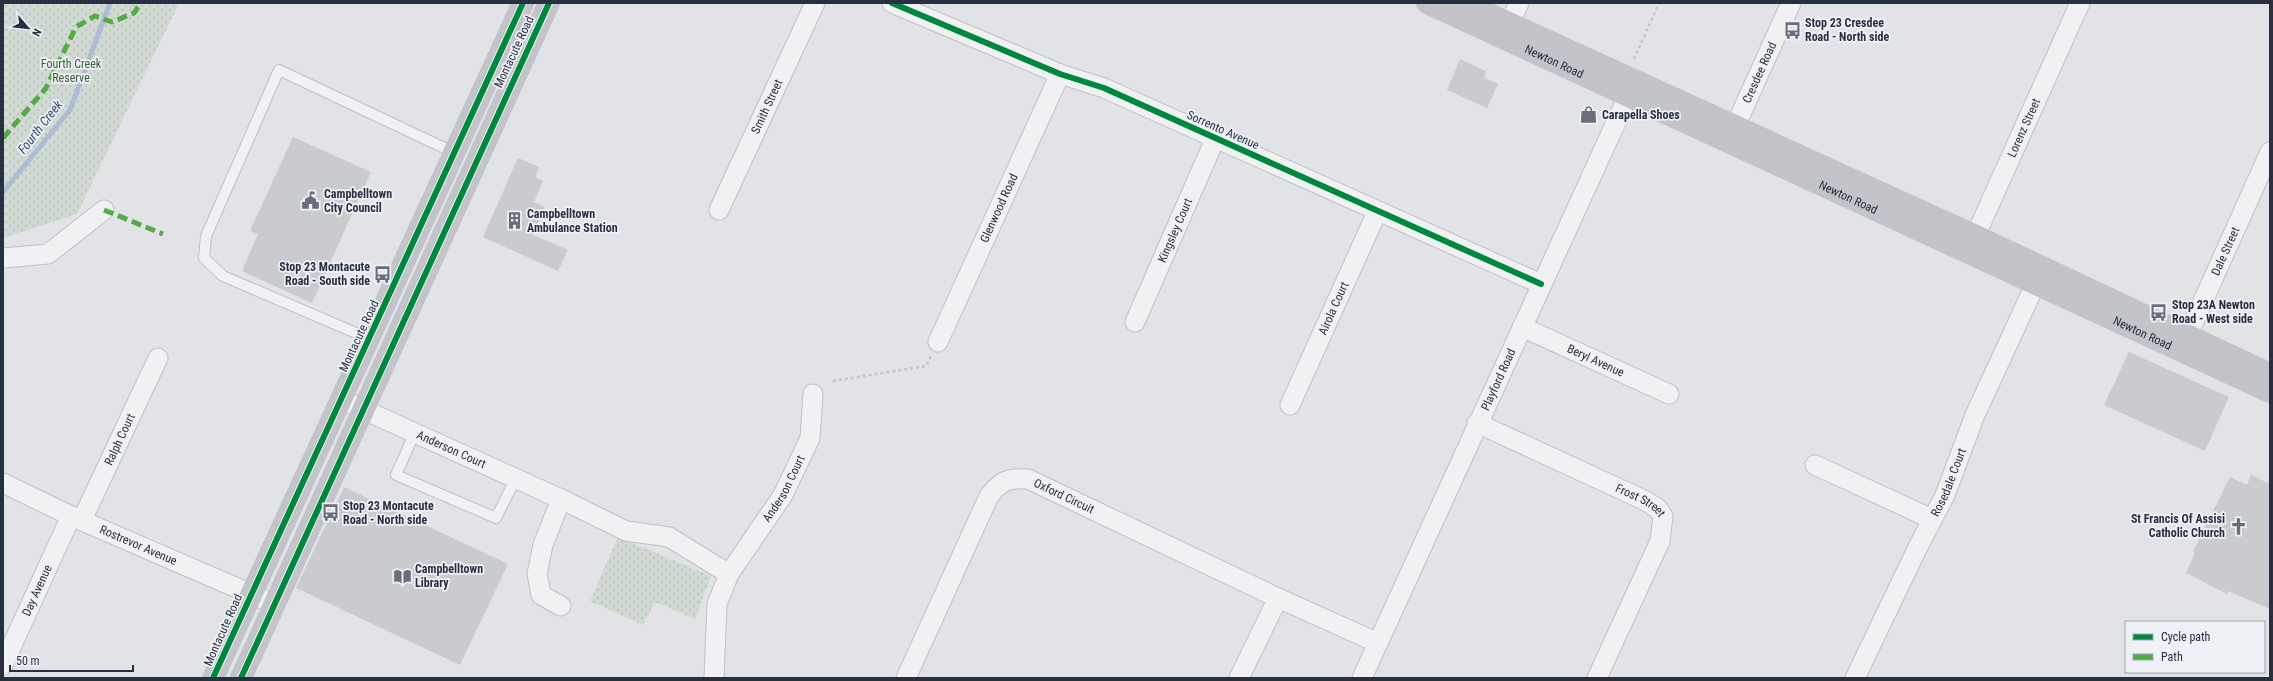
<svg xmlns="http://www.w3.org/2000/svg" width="2273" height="681" font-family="'Roboto Condensed',sans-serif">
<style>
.park{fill:url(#park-dots)}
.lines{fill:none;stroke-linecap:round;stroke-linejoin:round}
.stream{stroke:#aebdd3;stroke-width:5}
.building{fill:#c9cbcf}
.lane-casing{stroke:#bfc1c5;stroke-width:12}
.street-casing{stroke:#bfc1c5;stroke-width:21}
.path{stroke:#c3c4ca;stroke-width:2.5;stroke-dasharray:3 3;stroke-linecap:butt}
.lane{stroke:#f1f1f3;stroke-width:10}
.street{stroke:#f1f1f3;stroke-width:19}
.secondary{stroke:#c2c4c9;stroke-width:22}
.quiet{stroke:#53ab46;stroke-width:5;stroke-dasharray:10 5;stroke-linecap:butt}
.cycleway-casing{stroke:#eef1f6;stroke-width:8}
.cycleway{stroke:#00873e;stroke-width:6}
.labels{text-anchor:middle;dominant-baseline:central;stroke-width:3.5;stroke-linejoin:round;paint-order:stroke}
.poi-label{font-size:12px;font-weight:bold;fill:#272f41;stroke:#eef1f6;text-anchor:start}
.street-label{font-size:12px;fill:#272f41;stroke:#eef1f6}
.park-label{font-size:12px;fill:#395d34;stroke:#eef1f6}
.water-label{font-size:13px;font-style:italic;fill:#304b76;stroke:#eef1f6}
</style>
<defs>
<pattern id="park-dots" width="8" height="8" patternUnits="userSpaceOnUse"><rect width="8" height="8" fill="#d0dad2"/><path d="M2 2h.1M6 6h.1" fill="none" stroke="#b3bbb6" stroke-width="1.8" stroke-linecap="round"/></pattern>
</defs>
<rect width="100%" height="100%" fill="#e1e3e7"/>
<path class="park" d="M3 3H179L77 214 3 238Z
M618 537 711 576 695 619 655 602 643 625 590 601Z"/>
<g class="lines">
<path class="stream" d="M3 192 70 110 110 3"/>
</g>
<path class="building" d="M1460 59 1486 71 1484 78 1498 84 1487 108 1447 90Z
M293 137 371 172 312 303 242 271 258 234 250 231Z
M518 158 539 167 535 177 543 181 534 202 545 207 533 235 568 250 558 271 483 237Z
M2129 352 2229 397 2205 451 2104 405Z
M2251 475 2270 484V609L2228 591 2227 594 2186 573 2195 553 2193 552 2230 477 2247 485Z
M344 487 508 564 460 665 296 588Z"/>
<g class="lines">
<defs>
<path id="lane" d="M370 339 223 276 204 258 206 236 279 70 455 153
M415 432 396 475 496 518 516 478"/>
<g id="street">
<path d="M892 3 1060 74 1104 88 1541 284"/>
<path d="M1504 36 1519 3"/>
<path id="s1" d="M1729 140 1791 3"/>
<path id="s2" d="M719 210 815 3"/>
<path id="s3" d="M1969 250 2080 3"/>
<path d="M3 258 48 254 104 210"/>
<path id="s4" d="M1135 322 1215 139"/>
<path id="s5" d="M1522 327 1669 394"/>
<path id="s6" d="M938 342 1060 74"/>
<path id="s7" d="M2182 348 2270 152"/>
<path id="s8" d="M342 400 561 499 626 531 669 537 729 574"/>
<path id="s9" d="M1290 405 1377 212"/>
<path id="s10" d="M1477 423 1646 501 1658 509 1663 516 1660 541 1597 678"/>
<path d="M1815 465 1932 519"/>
<path id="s11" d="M3 483 71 516 274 604"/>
<path d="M561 499 543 545 537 574 541 595 561 606"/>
<path id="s12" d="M82 520 158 358"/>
<path id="s13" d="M3 665 71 516"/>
<path id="s14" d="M714 678 717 604 729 574 783 495 810 438 813 394"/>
<path id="s15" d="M906 678 989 496C1002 480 1007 478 1028 479L1278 598 1378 643"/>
<path d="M1239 678 1278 598"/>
<path id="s16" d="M1362 678 1634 83"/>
<path id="s17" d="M1855 678 1917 549 1945 495 1975 415 2036 283"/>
</g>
</defs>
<use href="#lane" class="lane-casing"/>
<use href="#street" class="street-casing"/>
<path class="path" d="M1634 59 1659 3
M833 381 926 366 931 356"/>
<use href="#lane" class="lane"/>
<use href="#street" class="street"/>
<g class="secondary">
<path id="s18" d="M1427 3 2270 392"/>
<path d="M1465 3 1976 236 2270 374"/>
<path d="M213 678 523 3"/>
<path d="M241 678 549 3"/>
</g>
<path class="quiet" d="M3 138 46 88 76 27 95 16 112 22 134 13 141 3
M104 210 163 234"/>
<defs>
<path id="cycleway" d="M892 3 1060 74 1104 88 1541 284
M213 678 523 3
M241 678 549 3"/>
</defs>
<use href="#cycleway" class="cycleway-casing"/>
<use href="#cycleway" class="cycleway"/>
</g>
<defs>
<symbol id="bus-bare" viewBox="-9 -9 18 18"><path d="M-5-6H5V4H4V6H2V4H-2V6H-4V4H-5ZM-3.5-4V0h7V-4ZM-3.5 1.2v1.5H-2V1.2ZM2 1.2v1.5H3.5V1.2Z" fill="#686e7b" stroke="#eef1f6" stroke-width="2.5" paint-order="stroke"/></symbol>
<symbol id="shop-bare" viewBox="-9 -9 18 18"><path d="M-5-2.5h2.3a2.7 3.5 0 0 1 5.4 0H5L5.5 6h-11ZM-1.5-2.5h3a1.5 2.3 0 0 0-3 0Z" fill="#686e7b" stroke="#eef1f6" stroke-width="2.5" paint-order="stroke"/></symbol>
<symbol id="civic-bare" viewBox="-9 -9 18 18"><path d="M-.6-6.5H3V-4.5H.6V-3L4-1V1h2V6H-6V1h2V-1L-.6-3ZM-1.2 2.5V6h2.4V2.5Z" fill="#686e7b" stroke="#eef1f6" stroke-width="2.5" paint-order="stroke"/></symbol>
<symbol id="building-bare" viewBox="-9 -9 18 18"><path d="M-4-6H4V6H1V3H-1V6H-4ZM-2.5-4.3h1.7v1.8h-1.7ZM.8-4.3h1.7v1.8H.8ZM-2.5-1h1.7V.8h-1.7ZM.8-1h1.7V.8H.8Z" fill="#686e7b" stroke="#eef1f6" stroke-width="2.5" paint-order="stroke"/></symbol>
<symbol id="church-bare" viewBox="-9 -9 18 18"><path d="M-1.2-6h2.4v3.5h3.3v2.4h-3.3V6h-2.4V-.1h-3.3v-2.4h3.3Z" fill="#686e7b" stroke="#eef1f6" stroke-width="2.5" paint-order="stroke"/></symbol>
<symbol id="library-bare" viewBox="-9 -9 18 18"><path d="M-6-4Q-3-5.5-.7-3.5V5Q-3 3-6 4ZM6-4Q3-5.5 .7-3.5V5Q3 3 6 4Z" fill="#686e7b" stroke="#eef1f6" stroke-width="2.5" paint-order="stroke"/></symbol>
</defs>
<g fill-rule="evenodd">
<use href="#bus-bare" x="1780" y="18" width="25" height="25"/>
<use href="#shop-bare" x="1576" y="102" width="25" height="25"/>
<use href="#civic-bare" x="298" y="188" width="25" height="25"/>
<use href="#building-bare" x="502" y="208" width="25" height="25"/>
<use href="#bus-bare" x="370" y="262" width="25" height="25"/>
<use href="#bus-bare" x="2146" y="300" width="25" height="25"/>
<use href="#bus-bare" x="318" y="500" width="25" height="25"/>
<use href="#church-bare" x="2226" y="514" width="25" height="25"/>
<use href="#library-bare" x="390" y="564" width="25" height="25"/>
</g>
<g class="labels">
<g class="poi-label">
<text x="1805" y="23">Stop 23 Cresdee<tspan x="1805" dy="14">Road - North side</tspan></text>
<text x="1602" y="115">Carapella Shoes</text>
<text x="324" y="194">Campbelltown<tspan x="324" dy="14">City Council</tspan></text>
<text x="527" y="214">Campbelltown<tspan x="527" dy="14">Ambulance Station</tspan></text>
<text x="370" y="267" text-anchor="end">Stop 23 Montacute<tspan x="370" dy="14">Road - South side</tspan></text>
<text x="2172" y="305">Stop 23A Newton<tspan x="2172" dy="14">Road - West side</tspan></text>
<text x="343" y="506">Stop 23 Montacute<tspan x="343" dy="14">Road - North side</tspan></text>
<text x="2225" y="519" text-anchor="end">St Francis Of Assisi<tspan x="2225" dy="14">Catholic Church</tspan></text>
<text x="415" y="569">Campbelltown<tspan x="415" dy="14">Library</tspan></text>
</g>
<g class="street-label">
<text transform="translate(514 52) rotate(-65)">Montacute Road</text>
<text stroke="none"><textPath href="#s18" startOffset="140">Newton Road</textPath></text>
<text stroke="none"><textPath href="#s1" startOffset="74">Cresdee Road</textPath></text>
<text stroke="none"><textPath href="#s2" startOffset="114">Smith Street</textPath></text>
<text stroke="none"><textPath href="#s3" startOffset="134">Lorenz Street</textPath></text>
<text transform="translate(1223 130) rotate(24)">Sorrento Avenue</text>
<text stroke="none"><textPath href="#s18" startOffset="464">Newton Road</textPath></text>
<text stroke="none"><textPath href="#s6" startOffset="147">Glenwood Road</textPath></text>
<text stroke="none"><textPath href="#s4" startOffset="100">Kingsley Court</textPath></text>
<text stroke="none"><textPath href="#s7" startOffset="106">Dale Street</textPath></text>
<text stroke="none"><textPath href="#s9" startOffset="106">Airola Court</textPath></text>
<text stroke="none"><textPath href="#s18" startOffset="788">Newton Road</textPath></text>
<text transform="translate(359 336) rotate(-65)">Montacute Road</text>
<text stroke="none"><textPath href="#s5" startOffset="81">Beryl Avenue</textPath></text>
<text stroke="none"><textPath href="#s16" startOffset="328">Playford Road</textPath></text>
<text stroke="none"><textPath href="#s12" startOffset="89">Ralph Court</textPath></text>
<text stroke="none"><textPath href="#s8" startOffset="120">Anderson Court</textPath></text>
<text stroke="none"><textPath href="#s17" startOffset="217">Rosedale Court</textPath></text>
<text stroke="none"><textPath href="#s14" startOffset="208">Anderson Court</textPath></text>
<text stroke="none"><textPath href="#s15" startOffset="285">Oxford Circuit</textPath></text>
<text stroke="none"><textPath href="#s10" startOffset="181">Frost Street</textPath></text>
<text stroke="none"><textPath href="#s11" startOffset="149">Rostrevor Avenue</textPath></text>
<text stroke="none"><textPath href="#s13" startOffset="82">Day Avenue</textPath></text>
<text transform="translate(223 630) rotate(-66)">Montacute Road</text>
</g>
<g class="park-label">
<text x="71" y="64">Fourth Creek<tspan x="71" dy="14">Reserve</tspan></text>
</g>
<g class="water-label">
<text transform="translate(40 127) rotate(-52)">Fourth Creek</text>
</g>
</g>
<rect width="2273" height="681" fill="none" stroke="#272f41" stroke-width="8"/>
<rect x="2125" y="621" width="140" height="52" fill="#eef1f6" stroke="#9ea3ae"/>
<rect x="2133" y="634" width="20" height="6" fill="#00873e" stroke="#9ea3ae"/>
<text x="2161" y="641" font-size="12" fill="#272f41">Cycle path</text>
<rect x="2133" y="654" width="20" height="6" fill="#53ab46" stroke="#9ea3ae"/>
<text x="2161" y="661" font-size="12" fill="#272f41">Path</text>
<g transform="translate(28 28) rotate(118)" stroke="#eef1f6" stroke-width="3" paint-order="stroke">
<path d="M0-3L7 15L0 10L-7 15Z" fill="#272f41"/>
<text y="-6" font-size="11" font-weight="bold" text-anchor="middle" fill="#272f41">N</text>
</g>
<path d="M10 665v6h123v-6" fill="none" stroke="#272f41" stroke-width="2"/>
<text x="16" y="665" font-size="12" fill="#272f41" stroke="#eef1f6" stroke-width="3" paint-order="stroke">50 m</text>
</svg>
